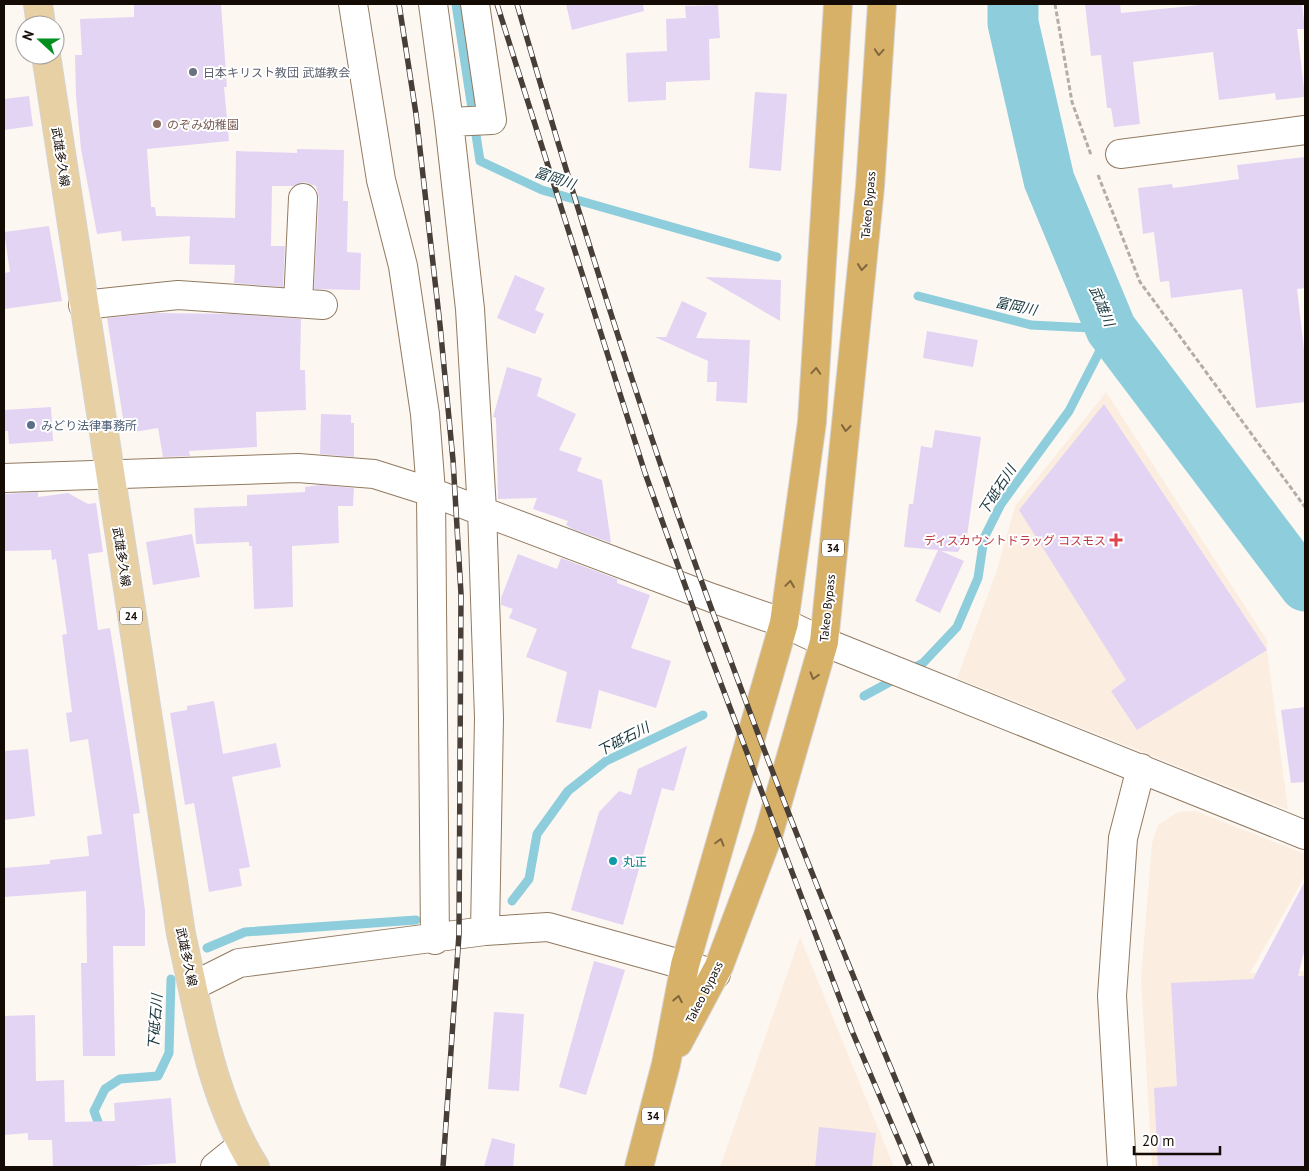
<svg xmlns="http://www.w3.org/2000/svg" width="1309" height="1171" font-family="'PT Sans','Noto Sans JP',sans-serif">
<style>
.built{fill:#fbeee1}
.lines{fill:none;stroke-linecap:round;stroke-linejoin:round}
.stream{stroke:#8ecddc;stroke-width:9}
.river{stroke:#8ecddc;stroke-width:51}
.building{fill:#e3d4f4}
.minor-casing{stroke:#917a61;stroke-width:30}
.major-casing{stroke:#d5d3d2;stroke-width:30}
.highway-casing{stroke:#d5d3d2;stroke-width:30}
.path{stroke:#b4ada7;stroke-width:3;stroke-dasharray:5 2.5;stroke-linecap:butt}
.minor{stroke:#fff;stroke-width:28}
.major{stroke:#e8d0a5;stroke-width:28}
.highway{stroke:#d8b169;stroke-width:28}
.rail-casing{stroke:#463e37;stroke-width:5.5}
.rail{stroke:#fff;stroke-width:4;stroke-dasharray:11;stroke-linecap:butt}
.oneway{stroke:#80663c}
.worship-dot{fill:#6b7280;stroke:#fff;stroke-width:2}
.education-dot{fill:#8d6e63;stroke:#fff;stroke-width:2}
.service-dot{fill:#5c6f8a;stroke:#fff;stroke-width:2}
.health-dot{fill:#e0444e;stroke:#fff;stroke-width:2}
.culture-dot{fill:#0f9aa8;stroke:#fff;stroke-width:2}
.labels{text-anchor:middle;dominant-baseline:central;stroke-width:4;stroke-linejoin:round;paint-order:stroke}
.shield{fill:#fff;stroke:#5a544f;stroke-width:1}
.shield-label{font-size:11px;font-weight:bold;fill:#140b04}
.worship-label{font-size:12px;fill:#5b616d;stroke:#fff;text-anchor:start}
.education-label{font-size:12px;fill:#785e54;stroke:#fff;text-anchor:start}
.street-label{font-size:12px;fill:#140b04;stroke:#fff}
.service-label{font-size:12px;fill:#4e5e75;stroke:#fff;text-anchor:start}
.health-label{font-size:12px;fill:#be3a42;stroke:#fff;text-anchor:end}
.culture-label{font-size:12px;fill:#0d838f;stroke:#fff;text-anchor:start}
.water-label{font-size:14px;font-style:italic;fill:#15353c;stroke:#fff}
</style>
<rect width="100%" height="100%" fill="#fdf7f2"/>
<path class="built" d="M1106 392 1267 640V650L1288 810 957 678 997 570 1015 506Z
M1196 811 1305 854V876L1250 973 1305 971V1167H1152L1141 978 1152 843 1158 825 1178 812Z
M800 937 894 1167H720Z"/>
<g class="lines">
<path class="stream" d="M456 4 480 161 542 190 777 257
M908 671 923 663 957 627 978 578 984 538 1001 504 1069 411 1111 329 1031 325 918 296
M864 696 897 678
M512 901 529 879 537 834 568 791 606 761 703 715
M207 948 245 932 416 920
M102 1133 94 1111 105 1089 120 1079 158 1076 169 1053 171 979"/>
<path class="river" d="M1013 4V23L1049 180 1111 329 1305 586"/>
</g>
<path class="building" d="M134 4H221L227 87H224L229 141 147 149 151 207H155L156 216 235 218 236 151 297 153V149L344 150 343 201H348L347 252 361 253 360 290 314 289 319 199 316 186 304 182 294 186H272L271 246H285L283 287 234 283 235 265 189 264 190 236 122 241 121 231 97 234 81 149 76 96 75 55H82L80 19 134 17Z
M566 4H643L644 11 572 30Z
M1085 4H1120L1121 13 1210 4H1302L1305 29H1297L1305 97 1276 100 1275 93 1219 100 1213 52 1133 62 1140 124 1114 127 1111 108H1107L1101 55 1091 56Z
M718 5 720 38 709 39 710 80 666 82V100L628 102 626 53 667 51 666 19 686 18 685 6Z
M755 92 787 94 781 171 749 168Z
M29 96 33 126 4 130V99Z
M1305 157V288L1297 289 1305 358V402L1256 408 1242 289 1171 298 1169 281 1160 282 1154 232 1143 234 1138 188 1172 184 1173 188 1239 179 1237 165Z
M49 226 62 301 4 309V273L10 272 4 232Z
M515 275 545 288 535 310 544 314 535 334 497 318Z
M705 277 781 280 780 321Z
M682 301 707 313 696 338 750 340 747 403 716 401 717 382H707L708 361 655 337H666Z
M155 313 233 314 301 319 300 370H305L306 410 256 412 257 447 189 451 190 456 163 457 158 428 134 432 133 423 124 424 107 318Z
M927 331 978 340 973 367 923 358Z
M507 367 542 378 537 396 576 414 559 450 582 458 577 471 602 480 611 543 573 529 566 525 568 521 533 509 537 498 498 499 496 418 493 417Z
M1104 404 1267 650 1137 730 1111 691 1126 680 1019 510Z
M51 407 53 441 9 444 8 431H4V410Z
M321 414 351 415V423H354V457L320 454Z
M935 430 981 437 967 536 958 552 941 551 964 561 940 613 915 601 938 550 904 547 909 504H913L921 446 932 448Z
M320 485 354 488 353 506H338L339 543 292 546 293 607 254 609 252 546H249V542L196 544 194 508 247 506V495L305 492V487Z
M38 492V497L68 493 88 504 96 503 103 552 88 554 98 630 110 628 140 813 133 814 145 911V946H113L115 1056H83L81 963H87L86 891 4 897V868L50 864V860L89 856 87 836 102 834 88 739 70 742 66 713 72 712 62 635 67 634 56 559 52 560 51 550 4 551V494Z
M192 534 200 577 153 585 146 542Z
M518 554 557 569 561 558 617 579V583L650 595 631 648 671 661 656 708 599 690 591 729 556 722 567 672 526 657 537 629 509 618 513 609 501 605V598Z
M214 701 223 754 276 743 281 767 232 777 250 867 239 869 242 886 209 892 194 803 185 805 170 713 187 710V706Z
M1305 707V782L1291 783 1281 710Z
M687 746 674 791 662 788 623 925 571 910 599 812 619 791 631 795 638 769Z
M28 749 35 816 4 820V751Z
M1305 881V948L1298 976H1305V1167H1158L1154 1088 1177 1086 1171 983 1253 979Z
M594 961 625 970 586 1095 559 1087Z
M494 1012 524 1014 519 1091 488 1089Z
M35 1015 36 1081 64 1080 65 1122 115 1121 114 1103 171 1098 176 1163 120 1167H53L52 1140H28V1133L4 1135V1016Z
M819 1127 876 1133 872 1167H815Z
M492 1138 515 1144 513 1167H484Z"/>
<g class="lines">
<defs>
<path id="minor" d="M353 4 381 180 403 266 425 414 431 492 435 940
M433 4 449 122 470 309 482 510 489 718 485 931 548 927 716 974
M449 122 492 120 475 4
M1120 154 1305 130
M298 303 303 198
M83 305 178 295 323 305
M4 478 298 468 374 474 431 492 712 598 784 623 824 642 1305 835
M193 986 239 963 485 931
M215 1167 241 1146
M1122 1167 1112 996 1123 838 1141 768"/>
<path id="major" d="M38 4 41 25
M46 55 181 934C199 1013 211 1098 255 1167"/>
<path id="highway" d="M678 1043 719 966 768 836 824 642 870 187 882 4
M639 1167 666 1064 685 965 784 623 812 422 838 4"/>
</defs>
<use href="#minor" class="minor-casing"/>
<use href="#major" class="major-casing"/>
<use href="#highway" class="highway-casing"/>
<path class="path" d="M1055 4 1072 102 1091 155
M1098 175 1140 282 1305 507"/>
<use href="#minor" class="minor"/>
<use href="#major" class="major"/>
<use href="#highway" class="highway"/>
<defs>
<path id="rail" d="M399 4 416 114 440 325 453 460 461 594 459 934 443 1167
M497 4 645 473 706 644 852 1031 910 1167
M517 4C580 220 647 437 726 648 790 822 860 995 932 1167"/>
</defs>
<use href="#rail" class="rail-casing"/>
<use href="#rail" class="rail"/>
</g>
<defs><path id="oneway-chevron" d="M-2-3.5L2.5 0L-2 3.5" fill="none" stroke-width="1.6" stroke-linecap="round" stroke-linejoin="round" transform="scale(1.25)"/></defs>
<g class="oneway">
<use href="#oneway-chevron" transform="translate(879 52) rotate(94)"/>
<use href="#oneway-chevron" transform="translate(862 267) rotate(96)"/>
<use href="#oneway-chevron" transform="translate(816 371) rotate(-86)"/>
<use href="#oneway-chevron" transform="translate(846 428) rotate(96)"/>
<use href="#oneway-chevron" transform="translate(790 584) rotate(-82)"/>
<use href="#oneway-chevron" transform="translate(814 676) rotate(106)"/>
<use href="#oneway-chevron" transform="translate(720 842) rotate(-74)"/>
<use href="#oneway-chevron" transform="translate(678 999) rotate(-79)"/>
</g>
<circle class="worship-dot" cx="193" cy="72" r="5"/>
<circle class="education-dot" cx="157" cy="124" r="5"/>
<circle class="service-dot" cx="31" cy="425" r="5"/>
<path class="health-dot" d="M1113.5 532.5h5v5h5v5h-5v5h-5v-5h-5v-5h5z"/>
<circle class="culture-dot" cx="613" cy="861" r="5"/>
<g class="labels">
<g class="shield">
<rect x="822" y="539.5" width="22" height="17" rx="4"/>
<rect x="120" y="607.5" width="22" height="17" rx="4"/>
<rect x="642" y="1107.5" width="22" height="17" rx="4"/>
</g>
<g class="shield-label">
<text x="833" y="548">34</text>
<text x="131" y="616">24</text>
<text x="653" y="1116">34</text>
</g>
<g class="worship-label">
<text x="203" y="72">日本キリスト教団 武雄教会</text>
</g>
<g class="education-label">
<text x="167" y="124">のぞみ幼稚園</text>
</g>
<g class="street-label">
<text transform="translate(61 157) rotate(81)">武雄多久線</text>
<text transform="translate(868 205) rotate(-85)">Takeo Bypass</text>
<text transform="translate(122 557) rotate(81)">武雄多久線</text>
<text transform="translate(827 608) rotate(-84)">Takeo Bypass</text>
<text transform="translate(187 957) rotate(78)">武雄多久線</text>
<text transform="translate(704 992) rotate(-63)">Takeo Bypass</text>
</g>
<g class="service-label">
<text x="41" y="425">みどり法律事務所</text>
</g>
<g class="health-label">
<text x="1106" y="540">ディスカウントドラッグ コスモス</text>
</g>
<g class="culture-label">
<text x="623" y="861">丸正</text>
</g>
<g class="water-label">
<text transform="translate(555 178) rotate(19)">富岡川</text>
<text transform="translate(1016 306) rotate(12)">富岡川</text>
<text transform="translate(1102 306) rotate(67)">武雄川</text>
<text transform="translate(997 490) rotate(-57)">下砥石川</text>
<text transform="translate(623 739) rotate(-27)">下砥石川</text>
<text transform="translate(155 1022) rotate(-86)">下砥石川</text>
</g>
</g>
<rect width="1309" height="1171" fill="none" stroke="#140b04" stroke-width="10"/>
<g transform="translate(40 40) rotate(291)"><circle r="24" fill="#ffffff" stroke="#a19d9b"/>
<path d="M0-4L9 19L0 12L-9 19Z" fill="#038f20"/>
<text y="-8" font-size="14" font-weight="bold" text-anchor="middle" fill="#140b04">N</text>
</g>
<path d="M1134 1146v8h86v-8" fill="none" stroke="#140b04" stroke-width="2.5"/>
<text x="1142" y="1146" font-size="15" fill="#140b04" stroke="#ffffff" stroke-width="4" paint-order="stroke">20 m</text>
</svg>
